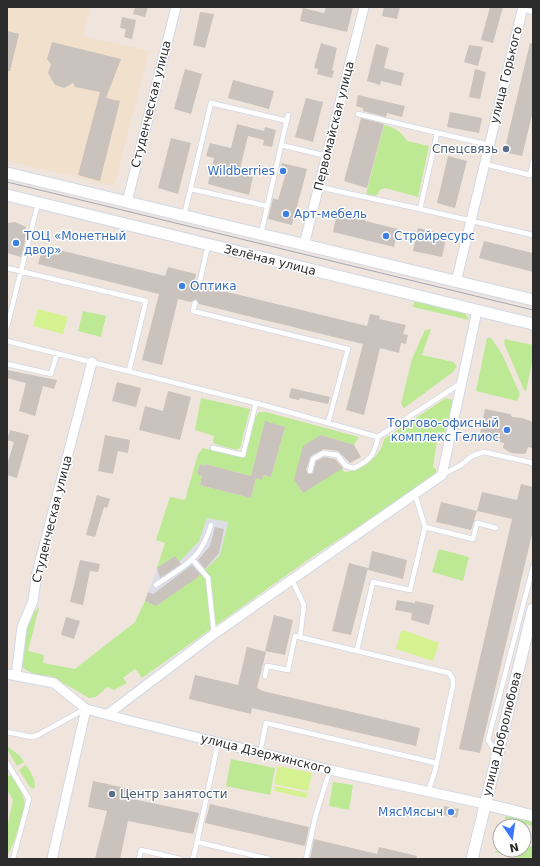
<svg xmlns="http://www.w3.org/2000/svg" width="540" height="866" font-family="'DejaVu Sans',sans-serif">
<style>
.industrial{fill:#dfdee7}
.education{fill:#f1e0cb}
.green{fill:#bde995;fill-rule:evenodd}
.pitch{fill:#d5f290}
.building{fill:#cac2bc}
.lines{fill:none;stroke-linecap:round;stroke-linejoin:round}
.service-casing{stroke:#d2d8e6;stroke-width:6}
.minor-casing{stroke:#d2d8e6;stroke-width:11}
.tertiary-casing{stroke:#d2d8e6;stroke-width:13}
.service{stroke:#fff;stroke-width:4.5}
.minor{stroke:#fff;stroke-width:9}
.tertiary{stroke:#fff;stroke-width:11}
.tram{stroke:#9fa6b8;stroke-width:1}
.service-dot{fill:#5c6f8a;stroke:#fff;stroke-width:1.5}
.shop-dot{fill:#3f7fe0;stroke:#fff;stroke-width:1.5}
.labels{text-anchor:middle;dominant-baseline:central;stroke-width:3;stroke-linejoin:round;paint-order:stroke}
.street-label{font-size:12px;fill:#2c2c2c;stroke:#fff}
.service-label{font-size:12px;fill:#4e5e75;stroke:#fff;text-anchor:end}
.shop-label{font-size:12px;fill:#366cbe;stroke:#fff;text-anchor:start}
</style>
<rect width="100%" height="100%" fill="#efe5dd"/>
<path class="industrial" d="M207 518 228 522 220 555 201 574 156 606 145 601 157 568 175 556 179 561 199 541Z"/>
<path class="education" d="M7 7H90L83 36 149 51 114 186 7 161Z"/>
<path class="green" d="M384 125C394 127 402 132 407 141L429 146 418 197 385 188 380 190 376 196 366 194Z
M415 300 464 312 469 320 413 307Z
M83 311 106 316 101 337 78 331Z
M431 329 422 355 453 362 457 366 453 372 404 408 401 404 412 359 425 330Z
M487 338H491L502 354 520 394 517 401 476 391Z
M505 339 533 345V358L526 391 524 390 504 343Z
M201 398 250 409 240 448 236 450 215 444 213 442 214 436 195 430Z
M446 398 452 400V410L444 440 437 441 433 467 437 470 432 478 312 557 142 678 135 669 123 678 127 683 114 690 107 687 96 697 89 698 51 676 33 674 23 668C20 645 22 624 39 607L28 651 44 655 43 663 75 669 135 622 145 601 156 606 201 574 220 555 228 522 207 518 199 541 179 562 175 556 157 568 165 543 156 540 170 497 185 500 198 454 203 448 244 458 255 418 259 412H266L359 437 354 445 321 435 294 480 303 493 342 468 344 472C362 471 381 457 384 439ZM265 422 285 427 271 477 263 475 262 479 256 478 251 498 200 485 202 476 197 474 200 464 205 466V464L251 476Z
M439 549 469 557 463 581 432 572Z
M7 746 20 756 24 762 17 766 7 749Z
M231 759 275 768 270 795 226 786Z
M25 765C31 770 37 783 34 789L30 787 19 770Z
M11 775C15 782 22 791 24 800 27 813 14 844 7 856V828L13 800 7 790V777Z
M333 782 353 785 349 810 329 806Z
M507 810 533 816V826L505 819Z
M524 844 533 847V859H522L494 852 500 849 524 850Z"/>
<path class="pitch" d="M38 309 68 317 63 334 33 326Z
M403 630 439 643 433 661 396 649 401 631Z
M278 766 312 773 308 791 274 784Z
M275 786 308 793 306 798 274 791Z"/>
<path class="building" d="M135 7H148L145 17 133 14Z
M326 7H353L347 32 300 21 303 8 324 13Z
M384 7H400L397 19 382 16Z
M490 7H503L493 43 481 40Z
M200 12 214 14 205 48 193 45Z
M122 17 136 20 132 39 124 37 126 29 120 28Z
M7 31 19 34 10 71H7Z
M52 42 121 59 106 98 120 101 100 181 78 175 100 92 75 87 73 83 64 88 55 85 48 73 51 64 47 59Z
M321 43 337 48 332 70 334 71 332 78 317 74 318 69 314 68Z
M530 43 533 44V111L522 156 504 152Z
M376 44 389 48 384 68 404 73 401 86 381 81 380 85 367 81Z
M469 45 483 47 478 66 464 62Z
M185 69 202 74 191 114 174 109Z
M475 69 486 72 480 99 469 97Z
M233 80 274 91 269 109 228 98Z
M358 95 405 106 402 117 387 113 386 117 363 111V108L356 106Z
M306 98 323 102 313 142 295 137Z
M450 112 482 118 479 133 447 127Z
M361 118 384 124 367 188 344 181Z
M237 124 264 131 265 127 276 130 272 147 263 145 264 140 248 136 239 173 253 177 249 195 208 184 214 158 206 156 210 143 231 148Z
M171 138 191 143 178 194 158 188Z
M448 156 467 161 455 208 437 203Z
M282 163 307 169 292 225 268 219 273 198 278 200 285 176 279 175Z
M338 208 366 215 365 221 398 229 394 247 333 232Z
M15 222 26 227 25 231 27 232 21 257 7 253V223Z
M418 228 447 234 442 257 413 251Z
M484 241 533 253V272L479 258Z
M43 246 165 276 168 267 196 274 194 284 198 289 203 286 367 326 370 314 380 316 379 319 406 325 403 334 408 335 406 344 401 343 399 353 380 348 364 415 346 410 363 344 199 304 196 299 191 302 178 299 162 365 142 360 159 294 38 264Z
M7 370 57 380 54 389 43 386 35 416 19 411 26 383 7 378Z
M117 382 141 388 136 407 112 401Z
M291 388 330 397 328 404 300 398 299 400 289 398Z
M168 391 191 397 180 440 139 430 145 406 163 411Z
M485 409 510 414 512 417 522 418 533 422V448L528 447 526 453 524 454 511 453 503 448 504 443 479 438Z
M265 421 285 427 271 477 263 475 262 480 256 478 251 498 200 485 202 476 197 474 200 464 205 466V464L251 476Z
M10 430 29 435 17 478 7 475V465L14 442 7 440Z
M105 435 130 440 128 453 118 451 113 474 98 471Z
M321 435 354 445 361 457 350 463 338 451 324 449 311 456 306 470 309 474 313 473 316 461 324 457 335 459 343 468 303 493 294 480 303 446Z
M521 484 533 487V530L480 753 459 749 512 519 477 511 482 492 517 500Z
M97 495 110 499 107 508 104 507 95 537 86 535Z
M441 502 477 511 471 530 436 522Z
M215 527 224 529 219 553 205 569 198 560 210 546Z
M372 551 407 560 403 579 368 570Z
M175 556 181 564 160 578 157 568Z
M80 560 100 564 98 572 90 571 83 605 70 602Z
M349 563 368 568 351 635 332 631Z
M192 565 200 574 198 577 156 606 145 601 148 592 153 594Z
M397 600 415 603V601L434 605 429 625 411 620 412 613 395 610Z
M274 615 293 620 285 655 265 651Z
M66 617 80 621 74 639 61 635Z
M247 647 266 652 257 688 263 691 420 728 416 746 252 708 251 714 189 699 195 675 238 685Z
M93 781 135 790 133 799 199 813 193 834 128 821 120 859H95L107 811 88 807Z
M210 804 309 827 305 846 205 823Z
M444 806 459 809 457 818 443 815Z
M314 839 377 854 379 847 417 856 416 859H310Z"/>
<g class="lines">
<defs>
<path id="service" d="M522 9 533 12
M358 114 489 145
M437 134 420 209 533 235
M281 145 327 156
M485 164 530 175 533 162
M319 187 420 209
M191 189 267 206
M184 216 211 103 287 121
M261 234 288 115
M7 268 146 301 129 371
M199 285 208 245
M195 303 193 311 348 349 328 423
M7 327 38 203
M7 341 256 403 378 437 461 383
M7 364 51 374 57 353
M213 448 243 455 256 403
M310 471 313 459 323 453 337 455 346 466 354 468C371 460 374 455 378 437
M442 475 461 465 472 456 484 452 533 463
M425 527 473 539 477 523 496 528
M193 560 208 578 214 634
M292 580 304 605 300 637
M156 585C184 566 201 560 211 525
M357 650 373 582 410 590 425 527 415 494
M265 676 267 666 288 670 295 636 449 673 453 679V685L435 771 428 792
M7 732 32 737 38 735 85 709
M499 748 492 746 488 740 533 567
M260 753 266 723 436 763
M7 763 29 799 13 859
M197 842 218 743
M139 859 141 850 180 859
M193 859 197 842 269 859
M306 859 316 814 330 770"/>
<path id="minor" d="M127 202 176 7
M304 245 364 7
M456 282 523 7
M7 674 54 683 86 709 127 720 330 770 485 804
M16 676 22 627 33 601 37 573 92 362
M108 714 214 634 442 475 477 311
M52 859 86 709"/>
<path id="tertiary" d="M7 173 533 300
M7 195 533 324
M485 804 533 816
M472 859 533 609"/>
</defs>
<use href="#service" class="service-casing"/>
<use href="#minor" class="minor-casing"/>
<use href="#tertiary" class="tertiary-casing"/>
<use href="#service" class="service"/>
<use href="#minor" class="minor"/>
<use href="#tertiary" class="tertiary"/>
<path class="tram" d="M7 182 533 310"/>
</g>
<g class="service-dot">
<circle cx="506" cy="149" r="4"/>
<circle cx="112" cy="794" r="4"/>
</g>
<g class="shop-dot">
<circle cx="283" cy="171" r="4"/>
<circle cx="286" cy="214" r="4"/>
<circle cx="386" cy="236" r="4"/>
<circle cx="16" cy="243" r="4"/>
<circle cx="182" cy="286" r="4"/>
<circle cx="507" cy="430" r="4"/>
<circle cx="451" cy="812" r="4"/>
</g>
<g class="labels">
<g class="street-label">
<text transform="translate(506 75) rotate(-76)">улица Горького</text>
<text transform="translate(151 104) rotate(-76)">Студенческая улица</text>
<text transform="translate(334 126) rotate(-76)">Первомайская улица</text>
<text transform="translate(270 260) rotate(14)">Зелёная улица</text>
<text transform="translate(52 519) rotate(-76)">Студенческая улица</text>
<text transform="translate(502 734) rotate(-76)">улица Добролюбова</text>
<text transform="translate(266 754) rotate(14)">улица Дзержинского</text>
</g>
<g class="service-label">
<text x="498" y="149">Спецсвязь</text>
<text x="120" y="794" text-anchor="start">Центр занятости</text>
</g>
<g class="shop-label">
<text x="275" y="171" text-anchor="end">Wildberries</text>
<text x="294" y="214">Арт-мебель</text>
<text x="24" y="236">ТОЦ «Монетный<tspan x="24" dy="14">двор»</tspan></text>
<text x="394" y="236">Стройресурс</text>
<text x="190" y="286">Оптика</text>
<text x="499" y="423" text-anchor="end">Торгово-офисный<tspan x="499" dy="14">комплекс Гелиос</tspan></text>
<text x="443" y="812" text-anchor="end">МясМясыч</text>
</g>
</g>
<rect width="540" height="866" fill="none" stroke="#2c2c2c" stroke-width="16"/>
<g transform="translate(512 838) rotate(167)"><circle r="19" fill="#ffffff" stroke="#ababab"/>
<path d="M0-3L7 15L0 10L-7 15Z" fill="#3a77ff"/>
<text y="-6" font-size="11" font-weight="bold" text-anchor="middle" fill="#2c2c2c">N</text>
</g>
</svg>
